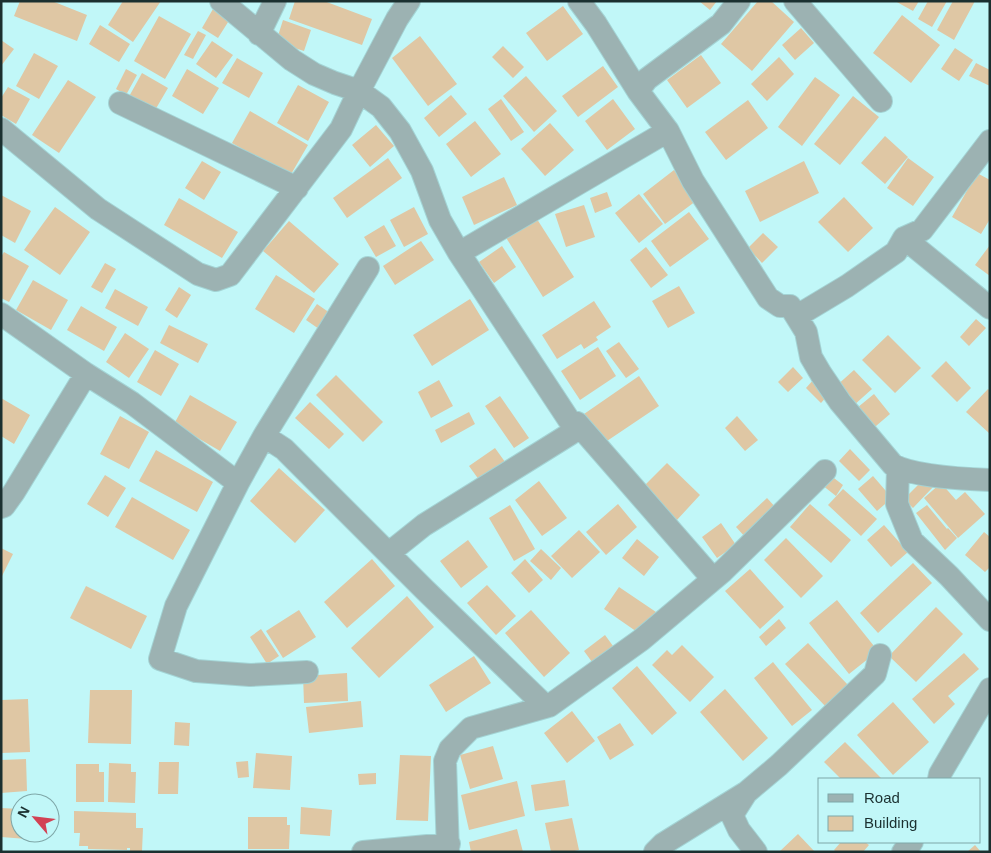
<svg xmlns="http://www.w3.org/2000/svg" width="991" height="853" font-family="Arial,sans-serif">
<style>
.building{fill:#dfc7a4}
.lines{fill:none;stroke-linecap:round;stroke-linejoin:round}
.minor-casing{stroke:#a3d3d4;stroke-width:24}
.minor{stroke:#9cb2b2;stroke-width:22}
</style>
<rect width="100%" height="100%" fill="#c1f7f8"/>
<path class="building" d="M20 1H52L87 15 77 41 14 16Z
M123 1H161L133 42 108 25Z
M295 1H324L372 19 362 45 289 19Z
M699 1H717L710 10Z
M758 1H771L794 22 752 71 721 44Z
M895 1H919L913 11Z
M928 1H947L932 27 918 19Z
M953 1H975L954 40 937 30Z
M563 6 583 34 547 61 526 33Z
M213 9 230 19 218 38 202 28Z
M902 15 940 45 911 83 873 53Z
M159 16 191 34 165 79 134 61Z
M283 20 311 30 304 51 276 42Z
M100 25 130 44 119 62 89 44Z
M801 28 814 43 795 60 782 45Z
M198 31 206 35 193 59 184 55Z
M420 36 457 84 428 106 392 58Z
M1 40 14 49 1 66Z
M212 41 233 55 216 78 196 64Z
M503 46 524 67 513 78 492 57Z
M955 48 973 60 959 81 941 69Z
M34 53 58 66 39 99 16 86Z
M701 55 721 83 687 108 667 80Z
M779 57 794 74 767 101 751 84Z
M237 58 263 73 249 98 222 83Z
M976 63 990 70V86L969 76Z
M603 66 618 87 578 117 562 96Z
M126 69 137 75 126 95 116 89Z
M187 69 219 88 203 114 172 96Z
M142 73 168 88 151 117 126 102Z
M526 76 557 111 534 132 503 96Z
M815 77 840 95 802 146 778 127Z
M68 80 96 97 59 153 32 135Z
M298 85 329 102 308 141 277 123Z
M8 87 30 99 16 124 1 115V98Z
M451 95 467 114 439 137 424 118Z
M853 96 879 117 840 165 814 144Z
M501 99 524 132 511 141 488 109Z
M613 99 635 129 607 150 585 121Z
M748 100 768 128 726 160 705 132Z
M250 111 308 145 290 176 232 143Z
M475 121 501 154 471 177 446 144Z
M550 123 574 150 545 176 521 149Z
M376 125 394 146 370 167 352 145Z
M885 136 908 157 885 184 861 163Z
M388 158 402 178 347 218 333 198Z
M908 158 934 177 913 206 887 188Z
M202 161 221 172 204 200 185 188Z
M804 161 819 193 760 222 745 191Z
M674 170 696 201 665 224 643 194Z
M977 173 990 180V219L981 234 952 217Z
M504 177 517 205 474 225 462 197Z
M607 192 612 206 595 213 590 198Z
M639 194 663 224 639 243 615 213Z
M1 195 31 211 15 243 1 235Z
M844 197 873 228 848 252 818 222Z
M179 198 238 232 222 258 164 225Z
M584 205 595 237 566 247 555 214Z
M55 207 90 232 60 275 24 250Z
M414 207 428 234 404 247 390 220Z
M689 212 709 239 670 267 651 241Z
M535 216 574 277 543 297 505 236Z
M289 221 339 264 314 293 263 251Z
M384 225 396 246 376 257 364 237Z
M763 233 778 247 762 263 748 248Z
M421 241 434 260 395 285 383 266Z
M990 245V276L975 265Z
M502 246 516 267 494 283 479 262Z
M646 247 668 275 651 288 630 260Z
M4 252 29 266 9 302 1 298V257Z
M105 263 116 269 102 293 91 287Z
M276 275 315 299 294 333 255 309Z
M33 280 68 300 51 330 16 310Z
M679 286 695 313 668 328 652 301Z
M179 287 191 295 177 318 165 310Z
M115 289 148 307 138 326 105 308Z
M470 299 489 330 432 366 413 335Z
M594 301 611 327 596 337 598 340 584 349 581 344 557 359 542 335Z
M317 304 330 313 319 329 306 320Z
M81 306 117 327 104 351 67 330Z
M976 319 986 328 969 346 960 337Z
M169 325 208 344 198 363 160 343Z
M125 333 149 349 129 378 106 362Z
M888 335 921 368 895 393 862 360Z
M619 342 639 369 626 378 606 351Z
M598 347 616 376 580 400 561 371Z
M155 350 179 364 161 396 137 382Z
M946 361 971 388 957 402 931 376Z
M793 367 803 378 788 392 778 382Z
M854 370 872 389 853 406 835 387Z
M336 375 383 422 363 442 316 395Z
M639 376 659 406 604 443 584 414Z
M814 379 829 394 821 403 806 388Z
M439 380 453 406 431 418 418 392Z
M988 389 990 391V434L966 412Z
M874 394 890 414 869 432 852 412Z
M190 395 237 422 220 451 174 424Z
M500 396 529 438 514 448 485 406Z
M1 398 30 415 14 444 1 436Z
M310 402 344 434 329 449 295 418Z
M469 412 475 424 441 443 435 430Z
M120 416 149 432 129 469 100 454Z
M737 416 758 440 745 451 725 428Z
M495 448 508 466 482 484 469 466Z
M850 449 870 470 859 481 839 461Z
M156 450 213 482 197 512 139 481Z
M667 463 700 495 676 521 642 488Z
M279 468 325 510 295 543 250 501Z
M105 475 126 488 108 517 87 504Z
M830 475 843 485 836 496 822 485Z
M873 476 892 498 877 511 858 489Z
M925 478 934 486 913 508 904 499Z
M539 481 567 518 542 536 515 500Z
M941 483 956 500 965 492 985 514 958 538 924 498Z
M843 489 877 519 861 536 828 505Z
M132 497 190 530 173 560 115 527Z
M767 498 777 509 746 538 736 527Z
M618 504 637 527 606 555 586 532Z
M810 504 851 540 831 563 790 527Z
M510 505 535 549 514 561 489 518Z
M927 505 947 529 948 528 957 538 945 550 916 513Z
M721 523 736 545 717 558 702 537Z
M884 525 908 552 891 567 867 540Z
M579 530 600 552 572 578 551 556Z
M984 532 990 537V567L985 572 965 555Z
M786 538 823 576 801 598 764 560Z
M637 539 659 557 644 576 622 558Z
M468 540 488 567 461 588 440 561Z
M1 548 13 554 1 578Z
M541 549 561 568 551 580 530 561Z
M372 559 395 586 347 628 324 602Z
M525 559 543 580 529 593 511 573Z
M913 563 932 583 878 633 860 613Z
M750 569 784 607 760 629 725 591Z
M487 585 516 616 496 635 467 603Z
M86 586 147 616 131 649 70 618Z
M619 587 656 612 640 634 604 609Z
M407 596 434 627 379 678 351 648Z
M837 600 878 651 849 674 809 623Z
M936 607 963 634 916 682 889 656Z
M299 610 316 637 283 658 266 631Z
M531 610 570 653 544 677 505 633Z
M779 619 786 628 766 646 759 637Z
M261 629 279 656 267 664 250 637Z
M605 635 613 646 592 662 584 651Z
M808 643 848 685 826 707 785 664Z
M682 645 714 677 690 702 652 665 667 650 672 655Z
M964 653 979 669 948 696 955 704 934 724 912 699Z
M474 656 491 683 446 712 429 685Z
M773 662 812 710 792 726 754 678Z
M637 666 677 713 652 735 612 688Z
M347 673 348 701 304 703 303 676Z
M725 689 768 738 743 761 700 712Z
M90 690H132L131 744 88 743Z
M28 699 30 752 1 753V700Z
M361 701 363 727 309 733 306 707Z
M893 702 929 742 893 775 857 735Z
M572 711 595 741 567 763 544 733Z
M175 722 190 723 189 746 174 745Z
M620 723 634 745 610 760 597 737Z
M845 742 882 779H841L824 762Z
M493 746 503 779 470 789 460 755Z
M256 753 292 756 290 790 253 788Z
M400 755 431 756 428 821 396 820Z
M26 759 27 791 1 793V760Z
M248 761 249 777 238 778 236 762Z
M159 762H179L178 794H158Z
M109 763 131 764V772H136L135 803 108 802Z
M76 764H99V772H104V802H76Z
M376 773V784L359 785 358 774Z
M565 780 569 806 535 811 531 785Z
M517 781 525 816 469 830 461 795Z
M301 807 332 810 330 836 300 834Z
M1 808 20 809V833H27V839L1 837Z
M74 811 136 813V828H143L142 851H130V848H127V850L88 849V846H79L80 833H74Z
M248 817H287V825H290L289 849H248Z
M572 818 579 850 570 852H551L545 823Z
M517 829 523 852H471L469 842Z
M798 834 815 852H779Z
M841 842H865L869 845 863 852H836L834 850Z
M975 845 981 852H967Z"/>
<g class="lines">
<defs>
<path id="minor" d="M221 1 292 60 314 74 335 83 359 91 381 107 400 131 422 171 440 220 459 253 569 420 577 423 713 579
M579 1 596 24 638 91 668 131 693 181 768 298 780 306H790L806 332 811 357 821 374 840 402 893 465C915 477 964 479 990 480
M795 1 881 101
M259 34 275 1
M638 91 647 79 721 24 739 1
M120 103 297 188
M1 129 98 209 198 274 216 280 230 275 341 129 359 91 397 19 409 1
M904 238 990 308
M459 253 668 131
M1 314 86 374 132 403 238 483
M797 316 847 286 896 252 904 238 922 230 990 141
M264 436 284 449 425 590 540 701 549 706
M898 468 897 504 912 541 949 576 990 620
M1 507 4 506 14 492 86 374
M389 553 424 525 570 434 577 423
M307 672 250 675 196 671 160 659 176 606 238 483 264 436 368 268
M939 779 940 774 990 689
M746 793 732 815 739 830 756 852
M363 852 449 844
M448 852 445 761 450 749 471 728 549 706 641 640 723 571 825 471
M655 852 663 844 747 792 779 765 875 674 880 655
M903 852 912 842"/>
</defs>
<use href="#minor" class="minor-casing"/>
<use href="#minor" class="minor"/>
</g>
<rect width="991" height="853" fill="none" stroke="#1b3030" stroke-width="5"/>
<rect x="818" y="778" width="162" height="65" fill="#c1f7f8" stroke="#7fa7a8"/>
<rect x="828" y="794" width="25" height="8" fill="#9cb2b2" stroke="#7fa7a8"/>
<text x="864" y="803" font-size="15" fill="#1b3030">Road</text>
<rect x="828" y="816" width="25" height="15" fill="#dfc7a4" stroke="#7fa7a8"/>
<text x="864" y="828" font-size="15" fill="#1b3030">Building</text>
<g transform="translate(35 818) rotate(298)"><circle r="24" fill="#c1f7f8" stroke="#7fa7a8"/>
<path d="M0-4L9 19L0 12L-9 19Z" fill="#d24254"/>
<text y="-8" font-size="14" font-weight="bold" text-anchor="middle" fill="#1b3030">N</text>
</g>
</svg>
